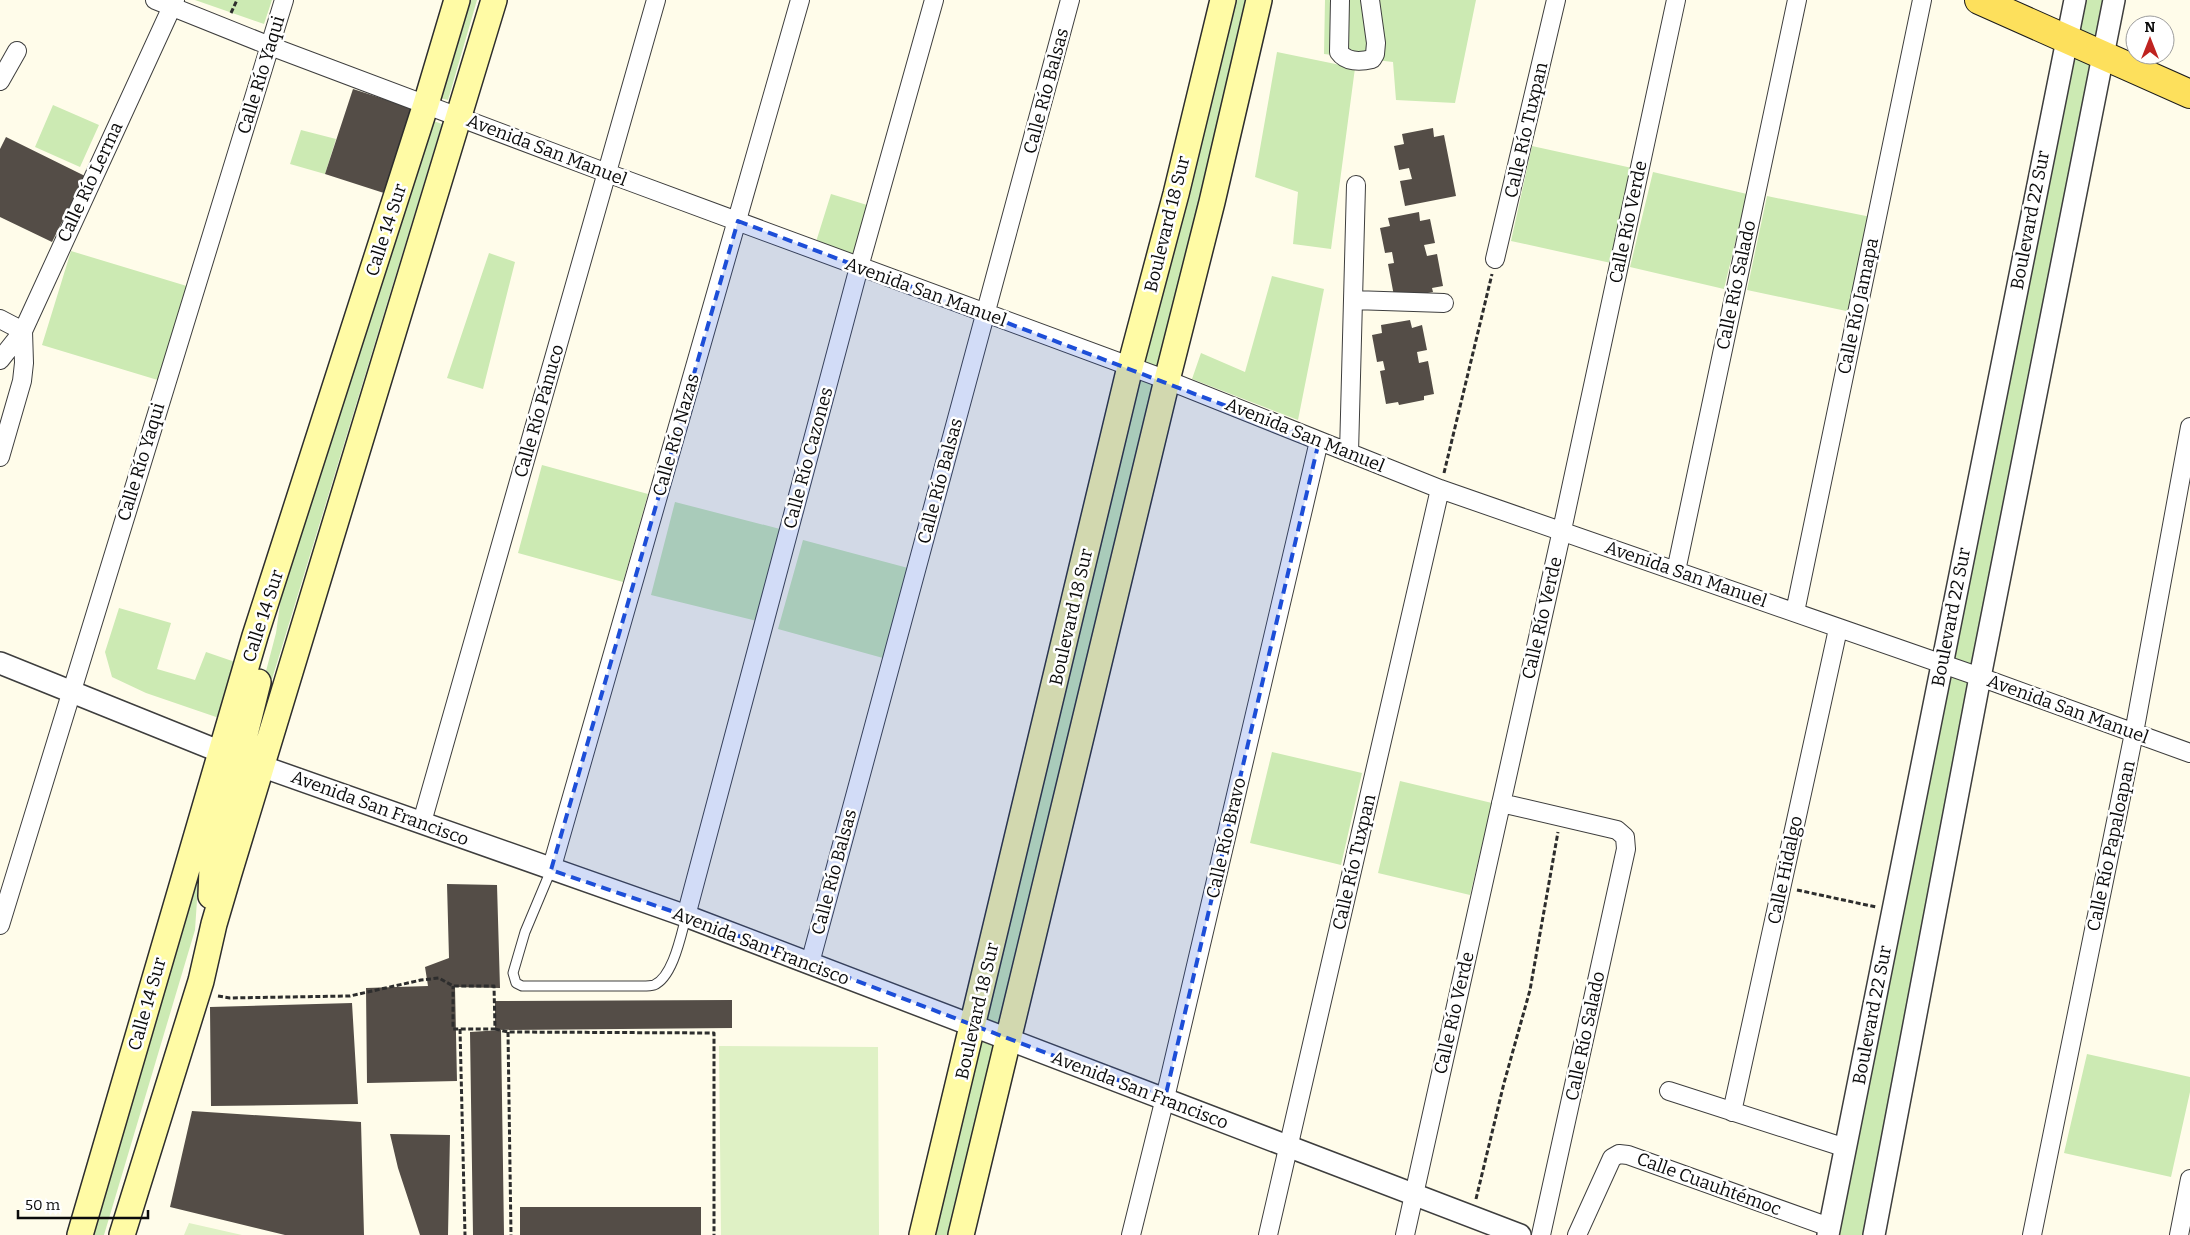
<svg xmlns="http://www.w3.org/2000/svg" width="2190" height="1235" font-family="Bitter,serif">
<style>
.green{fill:#cceab3}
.pitch{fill:#dff1c5}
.building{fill:#544d47}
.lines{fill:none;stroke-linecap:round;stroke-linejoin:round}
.service-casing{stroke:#3e3e3e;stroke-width:11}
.minor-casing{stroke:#3e3e3e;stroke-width:20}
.tertiary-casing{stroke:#3e3e3e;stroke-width:24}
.secondary-casing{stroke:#2d2d2d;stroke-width:28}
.primary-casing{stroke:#1c1c1c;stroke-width:30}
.path{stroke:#2d2d2d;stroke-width:3;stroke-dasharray:5 2.5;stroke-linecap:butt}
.service{stroke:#fff;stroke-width:9}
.minor{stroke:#fff;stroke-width:18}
.tertiary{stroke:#fff;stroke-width:21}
.secondary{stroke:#fffba5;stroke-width:25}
.primary{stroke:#fde05c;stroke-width:28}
.marked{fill:#1d4ed8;fill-opacity:0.2;stroke:#1d4ed8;stroke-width:4;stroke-dasharray:10 6;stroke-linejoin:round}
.labels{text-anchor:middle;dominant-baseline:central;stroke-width:5;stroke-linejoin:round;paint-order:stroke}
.street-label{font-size:18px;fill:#0b0b0b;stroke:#fff}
</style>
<rect width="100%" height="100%" fill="#fffcea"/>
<path class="green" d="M195 0H272L264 24Z
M465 0H477L448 100 436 97Z
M1223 0H1259L961 1235H922Z
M1325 0H1476L1455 103 1396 100 1393 62 1324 54Z
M2085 0H2104L2095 42 2079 32Z
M2065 48 2101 64 1874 1235H1829Z
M1277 52 1355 68 1331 249 1293 244 1298 192 1255 177Z
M53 105 99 125 80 167 35 147Z
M428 119 442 124 254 738 249 736 276 633 282 590Z
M301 130 336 139 325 174 290 164Z
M1532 146 1632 168 1611 263 1511 241Z
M1653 172 1747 194 1724 289 1630 267Z
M831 194 877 208 861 259 815 245Z
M1767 196 1871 217 1851 312 1747 290Z
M71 251 190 287 161 381 42 345Z
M489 253 515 262 483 389 447 378Z
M1272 276 1324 289 1298 420 1192 379 1201 353 1245 372Z
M542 465 648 494 623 582 518 553Z
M675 502 780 529 757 621 651 595Z
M803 540 908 568 883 658 778 629Z
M119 608 171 623 157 669 195 680 206 652 238 663 219 718 146 693 112 677 105 652Z
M1272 752 1362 773 1341 865 1250 843Z
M225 777 232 779 198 885 195 930 104 1235H86Z
M1400 781 1492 803 1470 895 1378 873Z
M2087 1054 2190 1077V1092L2171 1177 2064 1153Z"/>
<path class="pitch" d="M719 1046 878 1047 879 1235H721Z
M189 1223 242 1235H184Z"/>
<path class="building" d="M353 89 415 109 387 194 325 174Z
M1433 128 1434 137 1444 135 1456 196 1405 206 1400 181 1412 179 1409 168 1399 170 1394 146 1404 144 1402 134Z
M6 137 85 176 52 242 0 217V149Z
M1419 212 1420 221 1430 219 1435 243 1424 245 1427 256 1437 254 1443 286 1432 288 1433 292 1407 297 1394 296 1388 264 1394 263 1392 252 1385 253 1380 228 1390 226 1388 218Z
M1410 320 1412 328 1422 325 1427 350 1417 352 1419 363 1428 361 1434 394 1424 396V400L1399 405 1398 402 1386 404 1380 371 1385 370 1383 361 1377 362 1372 335 1382 333 1381 325Z
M447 884 497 885 500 988 455 987 457 1081 367 1083 366 988 428 986 425 967 449 958Z
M732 1000V1028L495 1030V1001Z
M352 1003 358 1104 211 1106 210 1007Z
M501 1030 504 1235H473L470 1032Z
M192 1111 361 1122 364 1235H285L170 1207Z
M390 1134 450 1135 448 1235H420L398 1168Z
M520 1207H701V1235H520Z"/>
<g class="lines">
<defs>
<path id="service" d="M551 870 525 932 513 973 516 983 522 986H642C646 986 651 986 654 985 673 977 681 935 686 917"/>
<path id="minor" d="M155 0 270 46 607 173 1167 380 1440 489 1980 677 2190 753
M1340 0 1339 52C1346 62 1360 62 1372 59L1375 54 1376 43 1370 0
M0 81 17 51
M1495 259 1556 0
M1353 300 1444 303
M0 319 23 331 24 363 22 381 0 457
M0 360 23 331 175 0
M1349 453 1356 185
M1676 571 1797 0
M1795 612 1922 0
M1501 803 1617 830 1625 837 1626 849 1541 1235
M422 822 656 0
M551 870 800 0
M686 916 859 267 934 0
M0 925 284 0
M810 963 1070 0
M1669 1091 1846 1148
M1732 1112 1838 629
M1131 1235 1165 1098 1319 441
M1268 1235 1440 489
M1405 1235 1562 530 1676 0
M1577 1235 1612 1158 1619 1154 1628 1155 1829 1227
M2032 1235 2134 733 2190 427
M2179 1235 2190 1179"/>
<path id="tertiary" d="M0 663 221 752 686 916 1520 1235
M1828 1235 2075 0
M1874 1235 1980 677 2114 0"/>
<path id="secondary" d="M211 896 212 867 258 682
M80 1235 255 636 426 104 457 0
M122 1235 201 981 214 924 229 873 494 0
M922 1235 1130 367 1176 194 1223 0
M961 1235 1167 380 1212 202 1259 0"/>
<path id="primary" d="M1979 0 2190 94"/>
</defs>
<use href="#service" class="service-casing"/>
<use href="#minor" class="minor-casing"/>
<use href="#tertiary" class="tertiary-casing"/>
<use href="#secondary" class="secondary-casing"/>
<use href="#primary" class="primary-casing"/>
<path class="path" d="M231 13 237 0
M1444 473 1492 274
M1797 890 1876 907
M218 996 230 998 350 996 421 980 439 978 453 986H494L495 1029H453V986
M460 1029 465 1235
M495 1029 508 1032 714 1033V1235
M508 1032 511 1235
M1476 1199 1504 1083 1530 990 1558 832"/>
<use href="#service" class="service"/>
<use href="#minor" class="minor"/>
<use href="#tertiary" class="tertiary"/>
<use href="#secondary" class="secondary"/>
<use href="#primary" class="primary"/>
</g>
<path class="marked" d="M738 221 1319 441 1165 1098 686 916 551 870Z"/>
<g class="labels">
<g class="street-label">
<text transform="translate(261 75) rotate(-73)">Calle Río Yaqui</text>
<text transform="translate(1046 91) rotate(-75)">Calle Río Balsas</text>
<text transform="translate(1526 130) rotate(-77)">Calle Río Tuxpan</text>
<text transform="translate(547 150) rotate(21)">Avenida San Manuel</text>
<text transform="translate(90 182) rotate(-65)">Calle Río Lerma</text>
<text transform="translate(2030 220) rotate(-79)">Boulevard 22 Sur</text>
<text transform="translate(1628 222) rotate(-78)">Calle Río Verde</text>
<text transform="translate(1167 224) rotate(-76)">Boulevard 18 Sur</text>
<text transform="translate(386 230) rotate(-72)">Calle 14 Sur</text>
<text transform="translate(1736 285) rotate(-78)">Calle Río Salado</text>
<text transform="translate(926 292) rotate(20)">Avenida San Manuel</text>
<text transform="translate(1858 306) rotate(-78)">Calle Río Jamapa</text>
<text transform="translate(539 411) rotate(-74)">Calle Río Pánuco</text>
<text transform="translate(676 435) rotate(-74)">Calle Río Nazas</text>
<text transform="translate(1305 435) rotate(22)">Avenida San Manuel</text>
<text transform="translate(808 458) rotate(-75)">Calle Río Cazones</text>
<text transform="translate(141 462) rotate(-73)">Calle Río Yaqui</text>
<text transform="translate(940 481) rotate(-75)">Calle Río Balsas</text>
<text transform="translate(1686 574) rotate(19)">Avenida San Manuel</text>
<text transform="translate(263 616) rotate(-72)">Calle 14 Sur</text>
<text transform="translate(1071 617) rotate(-77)">Boulevard 18 Sur</text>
<text transform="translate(1951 617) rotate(-79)">Boulevard 22 Sur</text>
<text transform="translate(1542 618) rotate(-77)">Calle Río Verde</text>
<text transform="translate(2068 709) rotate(20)">Avenida San Manuel</text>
<text transform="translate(380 808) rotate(20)">Avenida San Francisco</text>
<text transform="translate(1226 838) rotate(-77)">Calle Río Bravo</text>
<text transform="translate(2111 846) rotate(-78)">Calle Río Papaloapan</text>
<text transform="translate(1354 862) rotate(-77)">Calle Río Tuxpan</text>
<text transform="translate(1785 870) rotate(-78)">Calle Hidalgo</text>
<text transform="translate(834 872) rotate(-75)">Calle Río Balsas</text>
<text transform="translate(761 946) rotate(21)">Avenida San Francisco</text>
<text transform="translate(147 1004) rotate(-74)">Calle 14 Sur</text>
<text transform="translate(977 1011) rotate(-77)">Boulevard 18 Sur</text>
<text transform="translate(1454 1013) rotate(-77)">Calle Río Verde</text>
<text transform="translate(1872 1015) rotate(-79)">Boulevard 22 Sur</text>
<text transform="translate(1585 1036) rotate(-78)">Calle Río Salado</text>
<text transform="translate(1140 1090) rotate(21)">Avenida San Francisco</text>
<text transform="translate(1709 1184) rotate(20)">Calle Cuauhtémoc</text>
</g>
</g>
<g transform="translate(2150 40)"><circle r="24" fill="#ffffff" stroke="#9d9d9d"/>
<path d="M0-4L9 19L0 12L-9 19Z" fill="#bf2320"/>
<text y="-8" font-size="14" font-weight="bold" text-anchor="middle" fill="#0b0b0b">N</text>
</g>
<path d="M18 1210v8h130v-8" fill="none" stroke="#0b0b0b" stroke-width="2.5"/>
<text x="25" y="1210" font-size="15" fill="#0b0b0b" stroke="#ffffff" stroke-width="4" paint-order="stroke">50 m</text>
</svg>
